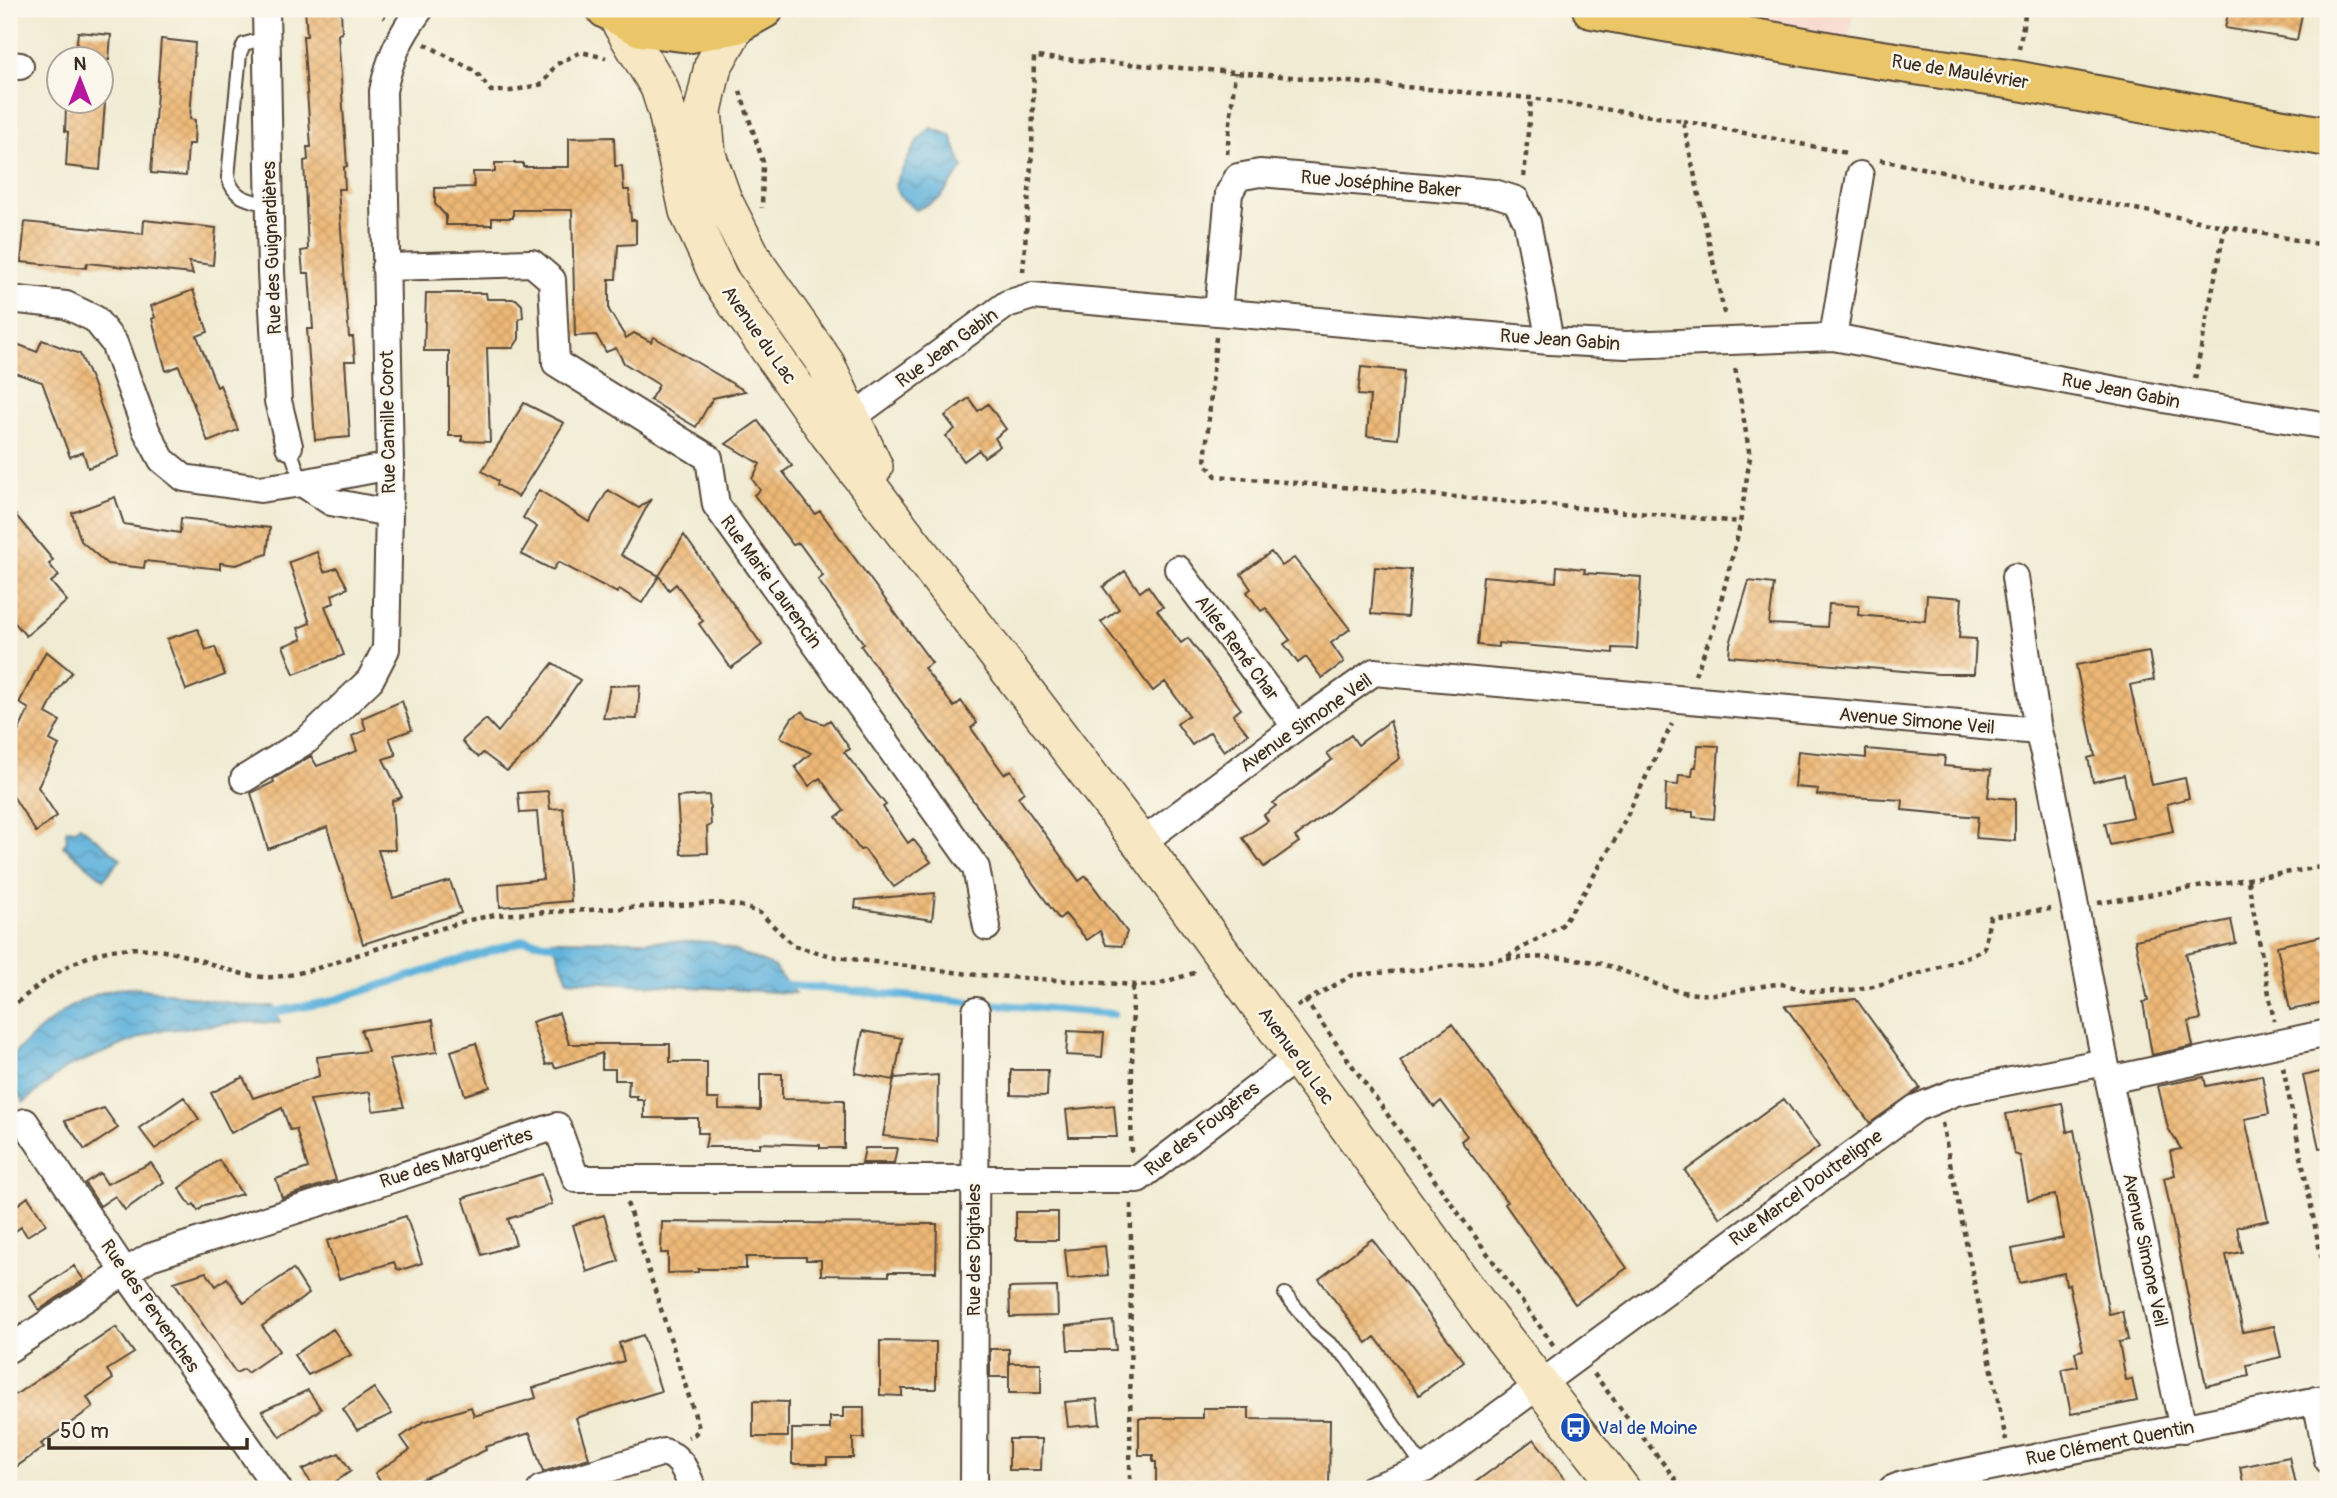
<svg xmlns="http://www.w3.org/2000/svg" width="2337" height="1498" font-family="Pangolin,sans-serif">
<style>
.built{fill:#f7d1c6}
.water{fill:url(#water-waves);stroke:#4e6e7d;stroke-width:2}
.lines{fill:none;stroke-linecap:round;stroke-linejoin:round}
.stream{stroke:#61b3dc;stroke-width:8}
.building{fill:url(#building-cross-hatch)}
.lane-casing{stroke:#564739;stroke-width:16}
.street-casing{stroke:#564739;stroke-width:30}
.secondary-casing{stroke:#564739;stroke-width:40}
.primary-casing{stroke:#564739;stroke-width:42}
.path{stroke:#564739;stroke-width:4.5;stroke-dasharray:5 5;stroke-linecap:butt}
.lane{stroke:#fff;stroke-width:12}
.street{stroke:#fff;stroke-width:26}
.secondary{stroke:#f7e8c3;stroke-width:37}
.primary{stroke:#eac669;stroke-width:38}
.labels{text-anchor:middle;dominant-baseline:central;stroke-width:5;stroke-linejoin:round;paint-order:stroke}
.street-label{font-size:19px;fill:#3b2a1e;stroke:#fbf7ec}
.transit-label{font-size:19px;fill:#164399;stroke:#fbf7ec;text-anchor:start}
</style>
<defs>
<pattern id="water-waves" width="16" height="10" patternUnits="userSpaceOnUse" patternTransform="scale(1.75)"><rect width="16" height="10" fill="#61b3dc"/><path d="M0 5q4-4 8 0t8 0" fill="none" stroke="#5192b2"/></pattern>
<pattern id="building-cross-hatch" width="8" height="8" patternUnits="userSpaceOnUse" patternTransform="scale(1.75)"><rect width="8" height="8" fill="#edb876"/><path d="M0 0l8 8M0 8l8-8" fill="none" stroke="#cc9e66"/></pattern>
</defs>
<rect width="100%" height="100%" fill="#fbf7ec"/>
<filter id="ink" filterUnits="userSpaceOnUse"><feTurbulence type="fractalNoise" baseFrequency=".0143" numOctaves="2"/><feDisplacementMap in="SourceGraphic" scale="14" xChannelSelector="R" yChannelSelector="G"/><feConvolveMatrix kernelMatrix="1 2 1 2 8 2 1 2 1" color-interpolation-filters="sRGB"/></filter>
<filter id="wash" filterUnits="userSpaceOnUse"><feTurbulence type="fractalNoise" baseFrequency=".00686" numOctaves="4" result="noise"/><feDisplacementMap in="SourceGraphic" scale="28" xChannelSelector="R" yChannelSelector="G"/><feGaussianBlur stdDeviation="1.57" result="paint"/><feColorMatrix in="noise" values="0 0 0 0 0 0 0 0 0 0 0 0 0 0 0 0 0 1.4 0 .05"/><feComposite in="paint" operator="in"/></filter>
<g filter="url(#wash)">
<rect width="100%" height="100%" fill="#f0ebd2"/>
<path class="built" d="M1560 9H1854L1844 64Z"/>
<path class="water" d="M931 128 951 135 963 168 940 198 916 210 899 196 895 184 917 141Z
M80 826 121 859 104 879 63 846 67 841 66 831 69 829 76 830Z
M552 940 713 942 773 966 795 993 568 980Z
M130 987 255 1007 274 1006 280 1023 244 1022 156 1031 66 1068 24 1102 9 1080V1058C46 1024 77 992 130 987Z"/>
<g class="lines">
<path class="stream" d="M779 984 968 1002
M990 1004 1114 1014
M268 1013 328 1002 525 940 563 946"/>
</g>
<g id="blocks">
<path class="building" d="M305 9H341L342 33 338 34 347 166 344 167 345 189H338L349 337H353L355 361H345L350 437 315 440 307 329H313L309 273H303L301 251 308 250 304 161 308 160 307 147H311L303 36H307Z
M2229 9H2303L2297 40 2225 28Z
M78 32 111 35 109 60H75Z
M161 39 195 43 190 119 195 120 194 144H188L186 176 151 173Z
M72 102H105L100 170 66 166 68 132 65 131 66 108 71 109Z
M614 137 615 166H622L624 190H629L631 220H636V244L618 245 616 279H609V310L626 338 634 333 651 342 654 337 745 391 713 398 696 427 650 400 659 385 624 363 616 348 606 352 596 335 575 336 572 210H513V218H492V225H446V216L435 204V188L474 187 473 172H495V163H523V167H569V138Z
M144 220 216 228 213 265 189 262 193 274 87 263 86 268 21 262 25 222 143 234Z
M193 290 208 332 197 336 217 387 220 385 238 430 208 442 179 366 166 371 152 319 155 317 151 306Z
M426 293H486L487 299H516L522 305 523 317 519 319V339L513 348H487L490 442 462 441V436H449V351H424Z
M42 340 80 354 92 381 119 456 88 468 83 452 70 457 42 382 9 371V341L37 352Z
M1361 367 1404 371 1398 439 1367 436 1370 396 1358 395Z
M969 398 978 411 988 404 1006 429 995 438 1000 446 984 457 979 450 964 461 946 436 955 429 945 416Z
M524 403 564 423 518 497 497 485 498 481 482 471Z
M758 421 792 466 783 472 815 514 820 511 932 663 924 668 954 707 961 701 977 723 971 728 1004 774 1011 770 1024 792 1018 797 1079 881 1086 876 1127 932 1122 946 1106 945 1100 931 1087 940 1065 914 1059 919 861 646 864 644 818 580 823 576 799 543 793 545 754 495 760 490 752 479 760 464 726 444Z
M539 490 589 522 608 490 639 508 651 499 621 555 659 576 684 535 762 645 731 668 699 624 703 621 676 584 669 590 659 576 642 603 619 589 617 593 558 562 553 570 521 554 537 527 523 518Z
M115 497 124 524 180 533 181 518 270 528 267 554 236 565 220 563V569L145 561 144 568 107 564 81 541 72 513Z
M9 507 53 560 49 564 59 576 51 582 67 601 26 636 9 616Z
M317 552 324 572 337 568 348 588 332 595 334 603 325 606 344 655 294 674 283 646 302 639 298 628 310 623 289 562Z
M1271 552 1282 566 1294 558 1350 629 1331 643 1344 662 1322 678 1306 657 1298 663 1284 644 1290 640 1266 608 1261 611 1247 592 1251 589 1241 574Z
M1557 566 1585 569 1584 573 1641 577 1637 649 1613 648V653L1498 643V647L1477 645 1483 576 1556 582Z
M1375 567 1411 570 1407 617 1371 614Z
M1125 571 1140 592 1148 586 1163 607 1157 610 1181 643 1188 638 1241 709 1233 715 1248 734 1224 751 1210 732 1192 745 1177 724 1189 715 1165 682 1153 691 1101 622 1119 609 1103 587Z
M1749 581 1774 584 1769 624 1827 627 1829 604 1859 606 1858 615 1925 621 1927 595 1962 598 1959 638 1976 639 1974 674H1938L1729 656 1730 644Z
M198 629 206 650 215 647 225 675 186 690 167 639Z
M46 651 72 672 57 691 46 713 60 721 50 740 59 745 38 787 57 816 36 832 9 790V751L29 709 19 703Z
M2149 652 2154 680 2130 685 2152 785 2185 778 2189 798 2167 804 2173 831 2110 845 2105 823 2133 817 2124 775 2093 782 2088 758 2095 756 2076 665Z
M553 663 580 680 536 744 507 771 483 753 479 757 470 751 462 741 486 719 498 732Z
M640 685 637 719 603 718 610 686Z
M402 701 412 730 389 738 396 755 383 759 402 797 392 801 395 850H378L393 898 450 881 461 913 363 944 327 827 268 849 251 793 274 782 273 779 311 756 317 766 357 751 352 736 366 730 362 718Z
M803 711 808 718 824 724 830 720 850 749 844 752 886 805 883 807 908 843 913 839 931 862 894 887 864 849 860 850 836 817 844 811 820 778 809 786 795 767 811 753 780 737 792 718Z
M1390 721 1400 758 1295 837 1299 842 1264 867 1243 838 1268 821 1264 815 1276 806 1273 803 1332 760 1327 753 1351 735 1358 745Z
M1698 745 1719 746 1714 819 1693 817V812L1665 811 1666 784 1678 785 1679 775 1692 776 1693 767H1696Z
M1866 749 1945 756 1944 766 1991 770 1988 797 2015 799V841L1976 838 1978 817 1902 810 1903 800 1817 795 1818 789 1795 787 1798 751 1866 758Z
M548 791 550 809 563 808 571 901 500 907 499 884 543 879 537 812 520 813 518 793Z
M709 795 711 825 707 827 708 853 681 854 677 797Z
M935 893 932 920 855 908 856 900Z
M2231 920 2236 943 2186 954 2201 1019 2188 1022 2193 1046 2152 1055 2143 1002 2148 1001 2135 940Z
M2322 936 2325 950H2328V1002L2290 1010 2277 946Z
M1856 999 1920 1088 1870 1123 1785 1006Z
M559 1013 569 1044H670V1062H707V1099H719V1109L760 1110V1074H782V1099L844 1100V1148H820V1145L760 1143V1147H705L708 1133H698V1118H644V1100H637V1096H628L629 1080H615V1069H602V1053L555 1068 553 1063 546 1065 532 1022Z
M433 1020 437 1052 389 1059 404 1107 373 1111 370 1092 310 1100 336 1180 282 1198 276 1179 308 1168 296 1129 290 1130 282 1108 231 1133 211 1093 243 1077 253 1098 319 1076 317 1057 368 1051 361 1030Z
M1452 1024 1538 1141 1627 1268 1575 1304 1505 1204 1507 1202 1461 1141 1467 1136 1441 1101 1434 1107 1400 1061Z
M863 1031 902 1038 894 1080 855 1073Z
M1068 1031 1104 1033 1102 1057 1066 1055Z
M476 1043 490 1087 465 1095 451 1051Z
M1011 1070H1048L1047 1096 1011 1095Z
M2328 1070V1147L2319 1148 2303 1076Z
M938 1075 937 1142 883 1136 894 1078Z
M2262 1075 2269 1114 2245 1119 2268 1220 2237 1227 2242 1252 2226 1255 2243 1332 2274 1326 2281 1357 2247 1365 2249 1376 2206 1386 2164 1178 2175 1175 2170 1151 2181 1149 2168 1128 2158 1086 2204 1077 2206 1086Z
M184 1097 199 1119 155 1149 139 1128Z
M1784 1099 1819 1147 1720 1218 1685 1171Z
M2062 1103 2067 1132 2074 1130 2109 1314 2122 1311 2128 1340 2119 1342 2126 1380 2132 1379 2137 1401 2071 1414 2062 1369 2078 1366 2075 1352 2083 1350 2069 1284 2066 1285 2064 1273 2019 1283 2012 1249 2063 1238 2055 1195 2028 1200 2020 1156 2014 1154 2006 1114Z
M1114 1105 1117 1137H1069L1066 1110Z
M104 1108 118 1128 85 1150 65 1121Z
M865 1148H897L894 1163H862Z
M219 1160 242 1194 205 1205 198 1211 194 1204 191 1206 179 1188Z
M151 1163 164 1182 125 1210 115 1196 100 1206 85 1183 100 1173 107 1184Z
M542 1174 552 1204 508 1219 516 1244 482 1255 463 1198Z
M28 1197 46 1224 27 1236 21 1227 9 1236V1211Z
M1016 1212H1058V1240H1016Z
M604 1215 619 1261 587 1272 573 1225Z
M406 1216 422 1263 401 1270 397 1269 394 1262 339 1279 327 1241Z
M662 1222 937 1224 936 1272H889V1276L821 1275V1260H806V1257H746V1269H698V1272L668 1273V1253H661Z
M1372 1239 1464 1361 1419 1395 1375 1337 1367 1343 1319 1279Z
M1105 1246 1108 1275 1068 1279 1065 1250Z
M74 1266 84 1280 39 1310 30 1296Z
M293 1269 309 1294 262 1326 279 1351 247 1373 244 1369 236 1373 174 1282 206 1272 216 1286 227 1278 244 1303Z
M1057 1287 1058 1316 1010 1317 1009 1288Z
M1113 1321 1116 1350H1068L1066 1326Z
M116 1327 134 1353 107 1370 113 1379 87 1397 93 1407 41 1444 44 1447 9 1472V1399Z
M333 1329 351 1355 308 1375 294 1355Z
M643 1335 661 1391 576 1418 589 1458 543 1472 530 1433 485 1447 486 1450 401 1489H385L375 1473 410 1450 401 1437 423 1422 471 1407 474 1416 536 1398 533 1388 624 1361 619 1343Z
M880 1341 936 1342V1389H902V1396L880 1395Z
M990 1349H1009V1377H990Z
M1009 1363H1041V1393H1009Z
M374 1388 392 1414 357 1430 343 1409Z
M308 1390 321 1409 280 1437 262 1411Z
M1097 1399 1100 1424 1068 1427 1065 1402Z
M753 1401 788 1402V1437H753Z
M843 1407H864V1438H853V1458H827V1464H792V1429H830V1417H843Z
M1203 1408H1249V1419L1330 1420 1329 1489H1156V1462H1153V1455H1139V1418H1203Z
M1009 1439H1042L1041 1470H1009Z
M1534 1439 1572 1489H1466Z
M339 1453 351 1471 325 1489H316L302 1470Z
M2289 1457 2296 1489H2244L2240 1467Z"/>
</g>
</g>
<g filter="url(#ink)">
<use href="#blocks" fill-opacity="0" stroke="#564739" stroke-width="2"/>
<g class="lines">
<defs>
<path id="lane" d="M266 38 244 44 240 54 228 177C234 200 250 200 270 205
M289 446 302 483
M1285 1294 1316 1332 1346 1357 1425 1469"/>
<path id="street" d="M266 9 271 272 278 401 289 446
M9 65 20 66
M385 267 532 263 552 280 556 363 709 458 716 505 976 868 987 927
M9 299 66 305 95 319 114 343 146 430 162 460 184 478 260 489 302 483
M1218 312 1229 193 1238 177 1260 173 1494 193 1516 200 1527 222 1550 341
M1833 337 1860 175
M837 424 861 411 1007 304 1032 296 1550 341 1626 345 1833 337 2191 404 2328 426
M389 513 331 502 302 483 390 466
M1178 569 1296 727
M2015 577 2038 731
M244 779 307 740 370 680 386 649 390 466 383 91C390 57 400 36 420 9
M1141 843 1296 727 1374 672 2038 731 2049 772 2105 1062 2183 1429
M2109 1080 2328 1033
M25 1122 125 1272 278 1489
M9 1349 125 1272 150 1257 557 1126 576 1179H1138L1297 1057
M2316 1400 2328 1460
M541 1489 664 1452C682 1457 686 1473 693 1489
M974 1489 976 1011
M1371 1489 1425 1469 1916 1108 1956 1092 2105 1062
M1892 1489 1902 1485 2328 1398"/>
<path id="secondary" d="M615 14 659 87 667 112 688 211 720 280 828 433 1141 843 1488 1318 1621 1489
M737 24 713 66 703 111 707 155 723 200 755 263 826 364 874 467"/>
<path id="primary" d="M606 9 641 27 690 33 737 24 764 9
M1592 9 1843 54 2014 80 2328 137"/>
</defs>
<use href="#lane" class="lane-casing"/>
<use href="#street" class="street-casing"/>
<use href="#secondary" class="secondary-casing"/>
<use href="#primary" class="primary-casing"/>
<path class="path" d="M377 9 379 13 385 18
M795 17 802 9
M425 44 476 72 491 91H511L543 84 555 65 581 52 606 58
M2019 49 2026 9
M740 91 763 162 762 208
M1683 121 1847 153
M1227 154 1235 72
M1880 160 2328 246
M1524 177 1531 98
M1023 272 1032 152 1034 57 1235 72 1531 98 1683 121 1725 317
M1216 337 1205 463 1216 476 1741 522
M2195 379 2225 227
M1695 675 1714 628 1739 530 1750 457 1735 367
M2248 881 2274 1021
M2098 903 2328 866
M1507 959C1545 956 1582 956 1618 969 1642 978 1663 989 1688 993 1723 998 1745 987 1778 984 1789 984 1799 990 1809 991 1819 992 1831 991 1841 991 1879 988 1950 966 1984 949L1990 917 2051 909
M1305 1000 1554 1346
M1297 1006 1353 975 1426 969 1503 959 1562 925 1585 891 1617 836 1672 724
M9 1009C71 958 110 933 193 958 220 966 246 979 275 977 303 974 331 964 357 955 395 943 432 931 469 920L495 915 717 903 741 906 760 913 794 946 836 957 977 975 1151 986 1194 973 1196 976
M2283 1067 2328 1291
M1942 1123 2006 1440
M1131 1152 1133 984
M627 1203 699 1428 695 1434 688 1437
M1594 1374 1683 1489
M1130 1489 1131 1203"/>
<use href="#lane" class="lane"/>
<use href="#street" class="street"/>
<use href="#secondary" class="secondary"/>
<use href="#primary" class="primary"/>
</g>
</g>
<defs>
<symbol id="bus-disc" viewBox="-11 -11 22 22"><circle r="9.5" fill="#1a4fb4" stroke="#fbf7ec"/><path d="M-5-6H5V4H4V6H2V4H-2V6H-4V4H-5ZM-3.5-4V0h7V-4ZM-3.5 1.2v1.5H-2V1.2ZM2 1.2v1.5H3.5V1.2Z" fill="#fff"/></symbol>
</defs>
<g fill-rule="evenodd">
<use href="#bus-disc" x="1558" y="1410" width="35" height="35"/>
</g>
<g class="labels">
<g class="street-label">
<text transform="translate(1960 72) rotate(9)">Rue de Maulévrier</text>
<text transform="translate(1381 184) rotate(5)">Rue Joséphine Baker</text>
<text transform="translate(272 248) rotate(-92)">Rue des Guignardières</text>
<text transform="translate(759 335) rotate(55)">Avenue du Lac</text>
<text transform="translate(1560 340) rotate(4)">Rue Jean Gabin</text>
<text transform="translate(947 348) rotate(-36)">Rue Jean Gabin</text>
<text transform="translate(2121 391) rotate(11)">Rue Jean Gabin</text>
<text transform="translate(388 422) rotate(-91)">Rue Camille Corot</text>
<text transform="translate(771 582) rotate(54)">Rue Marie Laurencin</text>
<text transform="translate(1237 648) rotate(53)">Allée René Char</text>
<text transform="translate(1917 721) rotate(5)">Avenue Simone Veil</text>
<text transform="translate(1306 723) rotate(-35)">Avenue Simone Veil</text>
<text transform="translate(1296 1056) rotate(54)">Avenue du Lac</text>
<text transform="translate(1202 1129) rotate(-38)">Rue des Fougères</text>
<text transform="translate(456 1158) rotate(-18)">Rue des Marguerites</text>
<text transform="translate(1806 1188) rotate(-36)">Rue Marcel Doutreligne</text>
<text transform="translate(974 1250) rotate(-90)">Rue des Digitales</text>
<text transform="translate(2145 1250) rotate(78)">Avenue Simone Veil</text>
<text transform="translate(150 1306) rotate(55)">Rue des Pervenches</text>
<text transform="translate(2110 1443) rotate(-11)">Rue Clément Quentin</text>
</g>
<g class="transit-label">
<text x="1598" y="1428">Val de Moine</text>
</g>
</g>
<rect width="2337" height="1498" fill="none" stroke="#fbf7ec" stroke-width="35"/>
<g transform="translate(80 80)"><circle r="33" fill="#fbf7ec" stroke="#aea59a" stroke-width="2"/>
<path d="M0-5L12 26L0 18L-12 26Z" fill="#b5179e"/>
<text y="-10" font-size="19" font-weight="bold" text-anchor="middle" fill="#3b2a1e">N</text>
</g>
<path d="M49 1438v10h198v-10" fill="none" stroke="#3b2a1e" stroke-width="3.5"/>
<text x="60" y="1438" font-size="21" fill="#3b2a1e" stroke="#fbf7ec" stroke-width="5" paint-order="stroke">50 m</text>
</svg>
